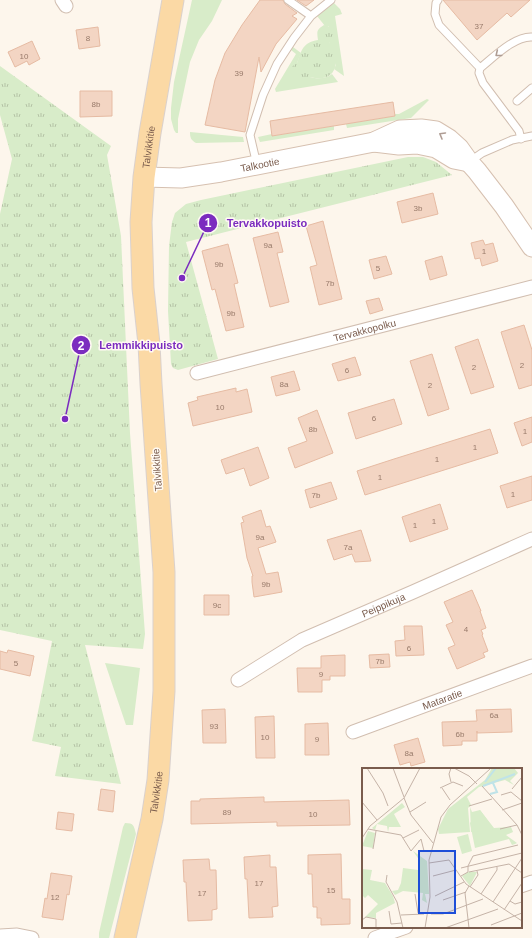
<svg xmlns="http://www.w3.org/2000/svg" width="532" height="938" font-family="Helvetica,sans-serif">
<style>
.grass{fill:#d8ecc9}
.park{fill:url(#park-tufts)}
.building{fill:#f3d5c3;stroke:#e6bba3}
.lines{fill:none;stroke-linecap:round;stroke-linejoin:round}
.lane-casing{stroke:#d1beb0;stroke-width:9}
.street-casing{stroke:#d1beb0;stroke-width:15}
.secondary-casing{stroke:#d6c0b0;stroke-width:21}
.primary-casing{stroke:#dad1cd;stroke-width:23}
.lane{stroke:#fff;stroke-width:7}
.street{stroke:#fff;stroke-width:13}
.secondary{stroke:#fff;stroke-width:19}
.primary{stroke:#fbd9a5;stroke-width:21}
.oneway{stroke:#af9d94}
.labels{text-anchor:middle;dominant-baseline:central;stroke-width:3;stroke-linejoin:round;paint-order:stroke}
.number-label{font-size:8px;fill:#987a6a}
.street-label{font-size:10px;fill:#7a5c4d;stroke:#fffaf3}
.inset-river{fill:none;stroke:#bfe3e8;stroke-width:2}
.inset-road{fill:none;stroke:#c5b3a7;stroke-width:1}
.view{fill:#1d4ed8;fill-opacity:0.15;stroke:#1d4ed8;stroke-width:2}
.inset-edge{fill:none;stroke:#7a5c4d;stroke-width:2}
.leader{fill:none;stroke:#7b2cbf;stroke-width:1.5}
.callout-dot{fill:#7b2cbf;stroke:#fffaf3;stroke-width:1.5}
.mark-label{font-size:12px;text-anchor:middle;font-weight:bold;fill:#fff}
.callout-label{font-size:11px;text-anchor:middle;font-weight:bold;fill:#7b2cbf;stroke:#fffaf3;stroke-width:3;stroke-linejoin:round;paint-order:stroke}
</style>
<defs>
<pattern id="park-tufts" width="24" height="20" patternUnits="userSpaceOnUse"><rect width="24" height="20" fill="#d8ecc9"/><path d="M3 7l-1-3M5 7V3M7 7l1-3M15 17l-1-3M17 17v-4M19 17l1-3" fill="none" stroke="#b4c2a5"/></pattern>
</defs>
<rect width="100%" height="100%" fill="#fdf6ec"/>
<path class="grass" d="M192 0H222L212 21 199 40 190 62 178 119V133H176L174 130 171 119V108L174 82Z
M334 3 340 9 342 14 335 16 344 76 334 69 336 65 329 42V26H325L317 16Z
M293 47 301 53 297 63 310 77C317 79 326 79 332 74L338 82 276 92 275 89 296 54 291 50Z
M427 99 429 100 411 118 347 128 346 124 395 116V114H399Z
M334 126V130L260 142 258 137 272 134V136Z
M190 132 243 137 244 142 196 143C191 140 190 138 190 132Z
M105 663 140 668 133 725H126Z
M125 823C134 823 134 826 136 834L109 938H99V933L123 827Z"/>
<path class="park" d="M324 25 331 27C335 33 333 37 329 42 331 45 334 49 336 53 337 56 336 59 336 63 334 78 323 80 310 77 299 94 279 73 297 63 302 50 302 43 318 40 317 32 316 30 324 25Z
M0 66 111 146 107 155 121 236 130 433 145 634 143 649 85 645 121 784 55 776 61 747 32 741 41 697 52 641 0 630V214L12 159 0 115Z
M408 157H423L436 162 452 175 186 242 218 359 178 370 173 368 171 364 168 311 169 246 172 222 175 213 186 204 201 200Z"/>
<path class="building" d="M260 0H283L285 4 297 13 292 16 297 19 276 44 261 72 259 57 245 132 205 125 215 80 225 53 242 25Z
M297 0H314L306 6Z
M443 0H530L511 17 507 13 477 40Z
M98 27 100 46 79 49 76 30Z
M32 41 40 59 29 65 27 61 15 67 8 52Z
M80 91H112V116L80 117Z
M393 102 395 116 272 136 270 121Z
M433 193 438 214 402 223 397 202Z
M323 221 342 299 319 305 310 267 317 265 306 226Z
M278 232 283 252 277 253 289 302 270 307 253 238Z
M483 240 485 245 493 243 498 261 482 266 480 258 475 259 471 243Z
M228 244 238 283 234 284 244 327 226 331 215 289 212 290 202 251Z
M386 256 392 274 374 279 369 260Z
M442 256 447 275 430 280 425 261Z
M379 298 383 310 370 314 366 301Z
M524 325 532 350V385L519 389 501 332Z
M478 339 494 387 471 394 455 347Z
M432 354 449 409 428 416 410 361Z
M355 357 361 375 338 381 332 364Z
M294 371 300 390 276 396 271 377Z
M236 388V392L247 389 252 412 193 426 188 403 198 400 197 397Z
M394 399 402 424 356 439 348 413Z
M317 410 333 453 295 468 288 448 307 441 298 418Z
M532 417V442L522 446 514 423Z
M490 429 498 453 365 495 357 471 394 459Z
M258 447 269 478 250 486 244 468 226 474 221 460Z
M532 476V500L507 508 500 486Z
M331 482 337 499 310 508 305 490Z
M440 504 448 529 410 542 402 517Z
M261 510 266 527 270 526 276 542 258 548 266 574 278 572 282 592 254 597 252 582V576H253L247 558 241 523 244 522 242 517Z
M361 530 371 561 355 562 352 554 334 560 327 540Z
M472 590 481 611H480L486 628 481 630 483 634 482 635 488 651 483 653 485 657 457 669 448 648 455 645 446 625 453 622 444 602Z
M204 595H229V615H204Z
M404 626H422L424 655 396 656 395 641 405 640Z
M8 650 34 656 30 676 0 669V651L7 653Z
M389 654 390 667 370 668 369 655Z
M345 655V676H330V680H322V692H298L297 668H321V656Z
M225 709 226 743H203L202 710Z
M511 709 512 732 477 733V731V741H462V745L443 746 442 722 477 721 476 710Z
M274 716 275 758H256L255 717Z
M328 723 329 755H305V724Z
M418 738 425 762 411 766 410 762 400 765 394 745Z
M101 789 115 791 113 812 98 810Z
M264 797V802L349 800 350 825 277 826V822L191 824V801H200V799Z
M58 812 74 814 72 831 56 829Z
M341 854 342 899H350V924L321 925V918H317V907H313L312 874H308V855Z
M270 855V867H276L278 906 272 907 273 917 249 918 247 879H245L244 857Z
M209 859 210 870H216L217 909 212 910V920L188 921 186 882H184L183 860Z
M51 873 72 876 69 895 67 894 63 920 42 917 45 898 47 899Z"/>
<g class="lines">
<defs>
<path id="lane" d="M288 0 311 16
M438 0 436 3 435 14 439 25 480 68
M517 101 532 88
M521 139 519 131 483 83 479 73 480 68C493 58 514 36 532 37
M469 162 482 153 512 140 532 136
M257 165 250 135 263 95 277 64 294 38 311 16 331 0"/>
<g id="street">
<path d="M62 0 66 6"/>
<path id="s1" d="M197 373 532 287"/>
<path id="s2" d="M238 680 302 640 413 592 532 539"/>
<path id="s3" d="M353 732 532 666"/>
<path d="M521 886 532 882"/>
<path d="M0 936 17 935 32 938"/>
<path d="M375 938 406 927"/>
</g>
<g id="secondary">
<path d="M374 142 399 145 417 144 436 148 454 159 469 162"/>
<path id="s4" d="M144 177 181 178 221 172 374 142 400 130 421 129 436 131 449 139 459 148 469 162 477 171 504 206 532 247"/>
</g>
<g id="primary">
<path id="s5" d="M125 938 152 819 158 780 164 691V572L151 384 149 344 143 288 141 222 144 177 150 133 173 0"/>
</g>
</defs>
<use href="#lane" class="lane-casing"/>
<use href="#street" class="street-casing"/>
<use href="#secondary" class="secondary-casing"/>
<use href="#primary" class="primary-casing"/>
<use href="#lane" class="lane"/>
<use href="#street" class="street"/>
<use href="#secondary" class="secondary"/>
<use href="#primary" class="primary"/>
</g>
<defs><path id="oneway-chevron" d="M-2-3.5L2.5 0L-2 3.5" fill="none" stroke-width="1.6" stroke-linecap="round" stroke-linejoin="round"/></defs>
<g class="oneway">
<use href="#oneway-chevron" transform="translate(498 54) rotate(141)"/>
<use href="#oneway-chevron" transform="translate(442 135) rotate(-150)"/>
</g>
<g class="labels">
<g class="number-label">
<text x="479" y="26">37</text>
<text x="88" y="38">8</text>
<text x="24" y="56">10</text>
<text x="239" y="73">39</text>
<text x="96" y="104">8b</text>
<text x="418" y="208">3b</text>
<text x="268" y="245">9a</text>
<text x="484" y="251">1</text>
<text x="219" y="264">9b</text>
<text x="378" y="268">5</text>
<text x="330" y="283">7b</text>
<text x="231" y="313">9b</text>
<text x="522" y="365">2</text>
<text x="474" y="367">2</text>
<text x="347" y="370">6</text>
<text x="284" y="384">8a</text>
<text x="430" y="385">2</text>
<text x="220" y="407">10</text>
<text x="374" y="418">6</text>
<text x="313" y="429">8b</text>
<text x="525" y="431">1</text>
<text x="475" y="447">1</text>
<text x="437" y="459">1</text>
<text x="380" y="477">1</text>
<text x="513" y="494">1</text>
<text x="316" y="495">7b</text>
<text x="434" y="521">1</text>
<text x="415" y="525">1</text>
<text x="260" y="537">9a</text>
<text x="348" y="547">7a</text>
<text x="266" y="584">9b</text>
<text x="217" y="605">9c</text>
<text x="466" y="629">4</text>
<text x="409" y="648">6</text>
<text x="380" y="661">7b</text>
<text x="16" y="663">5</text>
<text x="321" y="674">9</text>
<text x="494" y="715">6a</text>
<text x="214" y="726">93</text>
<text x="460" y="734">6b</text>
<text x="265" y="737">10</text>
<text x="317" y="739">9</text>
<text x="409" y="753">8a</text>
<text x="227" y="812">89</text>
<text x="313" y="814">10</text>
<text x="259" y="883">17</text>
<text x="331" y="890">15</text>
<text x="202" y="893">17</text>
<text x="55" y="897">12</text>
</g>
<g class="street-label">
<text stroke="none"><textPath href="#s5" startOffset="796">Talvikkitie</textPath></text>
<text stroke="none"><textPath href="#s4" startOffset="117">Talkootie</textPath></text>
<text stroke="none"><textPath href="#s1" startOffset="173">Tervakkopolku</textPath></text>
<text transform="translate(157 470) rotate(-94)">Talvikkitie</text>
<text stroke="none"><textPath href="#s2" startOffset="164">Peippikuja</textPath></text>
<text stroke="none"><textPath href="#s3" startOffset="95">Mataratie</textPath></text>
<text stroke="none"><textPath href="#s5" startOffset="149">Talvikkitie</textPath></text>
</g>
</g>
<g transform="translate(362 768)">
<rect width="160" height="160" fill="#fdf6ec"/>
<path d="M106 66 110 83 100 86 95 69Z" fill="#d8ecc9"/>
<path d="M118 42 132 60 149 59 151 64 144 67 155 75 153 76 150 77 147 71 113 80 108 55Z" fill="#d8ecc9"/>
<path d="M130 0H152L156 5 148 13 152 17 143 12 117 19 105 29 109 37 106 40 108 64 77 66 76 61 86 41 123 12ZM40 35 43 39 32 46 39 59H27L26 64 25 58 15 56 13 62 10 60ZM108 39 110 44 118 42 132 61 109 64ZM6 63 13 65 11 80 0 78ZM51 83 65 93 67 126H63L65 135 60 132 61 125 41 123 33 127 30 123 36 122 39 115 41 100 56 102 58 93ZM0 101 10 102 8 112 23 115 31 128 33 135 14 145V150L3 149 16 136 6 127 3 130 0 127ZM106 104H115L108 118 100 108Z" fill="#d8ecc9"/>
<path class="inset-river" d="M123 14 134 0M121 18 153 6M128 26 135 24 131 15"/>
<path class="inset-road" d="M5 0 21 25 26 38M31 0 42 29M89 0 87 6 89 14M92 0 107 8 115 16M120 18 155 57 160 67M78 20 91 14 101 18M80 20 88 32M150 21 160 9M139 27 149 24 160 33M42 30 49 47 71 75M0 34 15 52M107 38 130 31M140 42 160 35M48 44 64 34M6 61 39 67 49 83 59 71 62 83M138 61 155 57M0 70 8 58 42 30 58 0M41 70 57 62M11 81 14 63M67 95 87 92 104 116 160 153M99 100 160 85M107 104 147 96 160 105M25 107 24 114 35 134 41 160M71 108 94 102M99 108 106 104V98L111 88 156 77M108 119 116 107 115 103M53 126 56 145M119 126 135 102V99M73 128 102 114M81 132 104 124M148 133 153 136 160 134M131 134 160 90M142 142 160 115M27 143 29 156 40 155M69 146H81L121 131M39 147 62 146M0 152 4 149 14 151V160M129 157 160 145M63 160 68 129 67 92 79 49 88 37 128 1M83 160 136 141M107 160 103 125 107 118"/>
<path class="view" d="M57 83H93V145H57Z"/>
<rect width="160" height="160" class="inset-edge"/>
</g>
<path class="leader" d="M182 278L208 223M65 419L81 345"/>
<g class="callout-dot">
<circle cx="182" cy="278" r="4"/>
<circle cx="65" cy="419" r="4"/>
<circle cx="208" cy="223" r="10"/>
<circle cx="81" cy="345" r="10"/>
</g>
<g class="mark-label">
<text x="208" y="227">1</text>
<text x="81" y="350">2</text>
</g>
<g class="callout-label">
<text x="267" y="227">Tervakkopuisto</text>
<text x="141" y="349">Lemmikkipuisto</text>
</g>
</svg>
